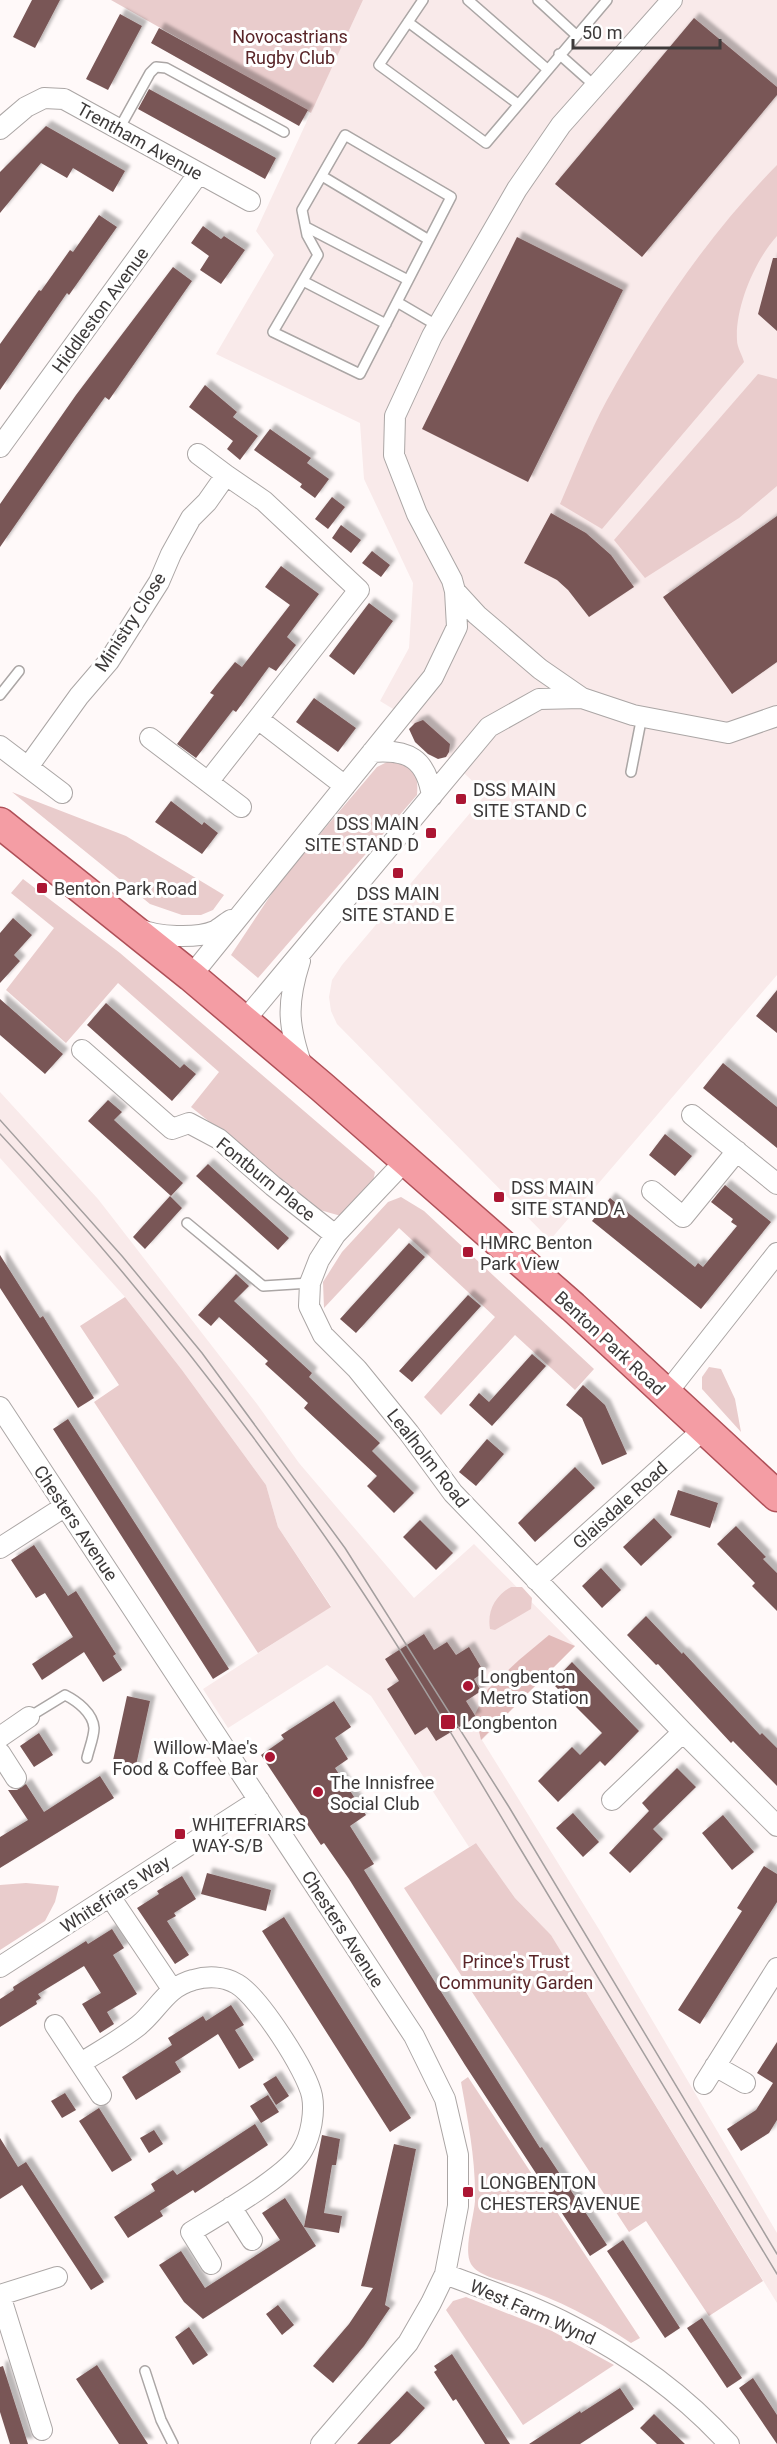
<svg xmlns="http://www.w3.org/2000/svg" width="777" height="2444" font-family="Roboto,sans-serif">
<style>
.built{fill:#f9eaea}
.green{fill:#e9cccc}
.forest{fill:#e2bbba}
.building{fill:#795757;filter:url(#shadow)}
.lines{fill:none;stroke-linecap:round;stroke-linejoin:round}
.service-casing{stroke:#aba6a5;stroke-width:12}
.minor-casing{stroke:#aba6a5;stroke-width:22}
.primary-casing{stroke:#af5058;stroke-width:33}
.service{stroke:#fff;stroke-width:9}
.minor{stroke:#fff;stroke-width:20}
.primary{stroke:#f49da4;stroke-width:30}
.tram{stroke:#a49f9f;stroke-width:1.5}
.poi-dot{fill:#ab1633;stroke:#fff;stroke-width:2}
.labels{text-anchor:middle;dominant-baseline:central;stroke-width:6;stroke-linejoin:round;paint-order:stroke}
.park-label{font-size:18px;fill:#592528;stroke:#fff}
.street-label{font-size:18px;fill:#3d3a3a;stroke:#fff}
.poi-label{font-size:18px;fill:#3d3a3a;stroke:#fff;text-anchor:start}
</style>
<defs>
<filter id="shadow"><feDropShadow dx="5.5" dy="-5.5" stdDeviation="1.5" flood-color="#0004"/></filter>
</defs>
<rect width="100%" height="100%" fill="#fff9f9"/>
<path class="built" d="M363 0H777V975L550 1240 337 1024 331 1011 329 997 332 980 342 965 486 794 403 715 380 701 409 648 413 583 364 479 360 423 216 354 274 255 256 231Z
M0 1092 98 1199 257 1404 299 1463 414 1598 474 1544 575 1646 482 1740 600 1931 777 2233V2303L551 1935 515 1898 476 1843 469 1847 371 1696 327 1665 228 1728 203 1689 331 1606 278 1527 266 1485 182 1370 125 1297 0 1158Z"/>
<path class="green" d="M111 0H363L311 113Z
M777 165V236C755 260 735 307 737 340 737 347 742 355 744 362L602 529 560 504C575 470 589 433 607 400 654 315 709 234 777 165Z
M758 374 777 379V486L739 518 645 578 614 540Z
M389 761C413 763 419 772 417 795L258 978 231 955 280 881 377 767Z
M12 792 126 836 224 895 213 910 201 915H182L150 904Z
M23 879 120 953 375 1172 373 1182 341 1216 320 1210 191 1107 219 1072 118 983 66 1043 6 990 54 928 11 893Z
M401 1197 424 1211 594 1369 575 1390 515 1335 441 1415 424 1397 495 1317 399 1228 324 1308 323 1282 342 1252 388 1202Z
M125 1297 182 1370 266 1485 278 1527 331 1607 258 1653 94 1402 119 1385 80 1326Z
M709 1367 721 1369 735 1399 741 1432 702 1389V1377Z
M511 1587H522L532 1598 531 1609 495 1630 490 1629C487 1611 495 1596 511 1587Z
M476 1843 515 1898 551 1935 763 2281 709 2316 646 2221 629 2232 404 1888Z
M26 1883 59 1886 55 1902 45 1921 0 1950V1885Z
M468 2077 640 2338 631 2343C594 2318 554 2298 512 2284 500 2280 478 2276 471 2264 463 2250 474 2217 475 2201 476 2161 468 2121 461 2082Z
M466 2297 552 2331 614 2365 523 2425 446 2310 453 2301Z"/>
<path class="forest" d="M549 1635 575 1646 481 1740 475 1714 488 1689 519 1660Z"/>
<path class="building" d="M32 0H60L35 48 13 37Z
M120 14 142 26 108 90 86 79Z
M694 18 777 87V95L642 257 555 184Z
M159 28 308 110 299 126 151 43Z
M149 89 276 158 265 179 138 109Z
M46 126 125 171 113 192 73 168 67 178 41 163 0 213V172Z
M99 215 117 227 69 295 67 293 0 390V344L39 290 41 291 70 250 73 252Z
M203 226 221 239 224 236 245 250 221 284 200 270 209 256 191 243Z
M517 237 623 290 528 482 422 429Z
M773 258H777V331L758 314Z
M173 267 192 281 109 400 105 397 75 439 0 547V504L76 395Z
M205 385 237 412 233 417 258 436 240 460 227 449 233 441 189 407Z
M270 429 311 458 307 463 329 479 315 498 300 487 302 484 254 450Z
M332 497 345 507 328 529 315 519Z
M551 513 586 533 611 555 634 587 589 617 568 590 557 580 524 563Z
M777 516V662L732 694 663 597Z
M341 525 361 540 351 553 332 538Z
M372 551 390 565 381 577 362 563Z
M281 566 319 594 287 637 296 645 276 671 269 667 236 712 233 710 196 758 177 744 214 695 210 693 222 678 235 662 242 667 290 605 265 587Z
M369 603 393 621 354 675 329 656Z
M314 698 356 728 338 752 296 722Z
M423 720 450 744 449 752 446 757 438 759 428 754 415 742 409 729 415 723Z
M171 801 202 825 204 822 218 833 202 854 155 822Z
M13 918 32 935 14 955 20 961 0 983V933Z
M777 990V1033L756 1016Z
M0 999 63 1054 45 1074 0 1035Z
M106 1003 180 1068 184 1064 196 1074 172 1101 87 1025Z
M723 1063 777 1107V1148L703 1088Z
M108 1100 122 1112 114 1120 183 1183 171 1196 88 1121Z
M665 1134 692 1156 675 1176 649 1155Z
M208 1164 289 1238 278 1250 196 1176Z
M725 1185 771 1222 701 1309 592 1221 610 1198 695 1267 698 1263 703 1267 737 1226 731 1222 733 1219 711 1202Z
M170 1196 182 1208 145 1249 133 1237Z
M409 1243 425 1257 356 1333 340 1319Z
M0 1255 40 1318 43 1316 94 1398 78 1408 0 1288Z
M236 1274 249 1286 234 1301 312 1373 309 1377 380 1443 372 1451 414 1493 394 1513 367 1486 377 1476 304 1408 308 1403 265 1364 268 1361 219 1317 211 1326 198 1315Z
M468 1295 481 1306 412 1382 399 1371Z
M532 1354 546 1366 492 1426 469 1405 479 1393 489 1402Z
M583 1385 605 1405 627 1454 602 1465 582 1418 566 1405Z
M68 1419 229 1669 213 1679 53 1429Z
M487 1439 504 1454 476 1486 459 1472Z
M575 1467 595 1488 535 1542 518 1523Z
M678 1490 718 1503 710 1528 670 1515Z
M654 1518 672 1537 641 1566 623 1547Z
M420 1520 453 1553 436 1570 403 1537Z
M736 1526 766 1557 763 1559 777 1573V1611L752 1586 755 1583 717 1544Z
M34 1545 68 1596 76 1591 116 1654 113 1656 122 1670 103 1682 84 1652 42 1680 32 1664 73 1637 45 1593 36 1598 11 1560Z
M601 1568 621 1590 602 1608 582 1586Z
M646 1616 682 1654 683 1652 760 1735 762 1733 777 1748V1786L733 1741 731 1743 658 1664 656 1665 627 1635Z
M424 1634 434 1650 447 1642 456 1655 469 1647 484 1672 474 1679 481 1691 466 1701 476 1717 436 1741 427 1727 415 1735 387 1689 399 1681 385 1659Z
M572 1662 639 1731 605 1766 600 1761 558 1802 538 1781 572 1747 580 1755 602 1733 552 1683Z
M127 1696 150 1701 135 1770 112 1765Z
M334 1701 351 1727 335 1738 348 1759 335 1768 366 1815 350 1826 374 1864 364 1870 540 2148 542 2147 607 2245 590 2256 465 2065 349 1879 324 1843 321 1845 261 1755 284 1739 281 1735Z
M39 1733 53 1755 34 1767 20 1746Z
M677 1768 696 1787 653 1829 663 1839 630 1873 609 1853 649 1811 642 1803Z
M100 1776 114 1798 0 1868V1837L28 1820 8 1790H17L26 1784 44 1812Z
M573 1813 599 1842 583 1857 556 1828Z
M723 1815 754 1852 732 1870 702 1833Z
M764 1866 777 1874V1902L700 2024 678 2010 742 1911 737 1908Z
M207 1873 271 1890 266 1911 201 1894Z
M182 1876 196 1899 174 1913 176 1916 167 1921 189 1955 175 1964 137 1908 159 1894 157 1891Z
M284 1917 411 2118 390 2132 262 1931Z
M112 1929 124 1948 113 1955 137 1994 107 2012 114 2024 100 2033 82 2004 101 1993 84 1966 38 1994 41 1998 36 2001 37 2004 0 2027V1999L14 1990 13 1987 86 1941 88 1944Z
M231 2005 244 2025 235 2030 254 2060 239 2069 218 2034 175 2062 181 2072 136 2100 122 2077 172 2045 168 2038 203 2016 206 2021Z
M777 2042V2120L769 2133 741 2151 727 2129 756 2110 773 2083 757 2073Z
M276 2076 289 2096 276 2105 263 2084Z
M65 2093 76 2110 62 2118 51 2101Z
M268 2095 279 2112 261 2123 250 2106Z
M99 2108 132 2160 112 2172 79 2121Z
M255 2124 268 2145 195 2193 193 2190 160 2211 163 2216 128 2238 114 2217 155 2191 151 2184 173 2170 177 2175Z
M154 2130 163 2144 149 2153 140 2138Z
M322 2135 340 2139 336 2165H332L324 2213 342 2216 339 2233 304 2227Z
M0 2138 18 2167 26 2162 104 2282 91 2290 22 2185 0 2199Z
M394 2144 416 2149 385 2305 390 2308 364 2346 333 2383 313 2366 349 2324 373 2288 361 2286Z
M285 2198 316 2246 203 2319 184 2302 159 2265 181 2251 205 2288 280 2240 262 2213Z
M623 2240 680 2328 665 2338 607 2251Z
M278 2305 294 2325 282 2335 266 2314Z
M702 2318 742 2378 727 2388 687 2328Z
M189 2327 208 2355 193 2365 175 2337Z
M452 2354 510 2444H485L456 2399 453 2401 434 2372 437 2370 434 2366Z
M97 2365 148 2444H119L76 2379Z
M3 2366 28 2444H10L0 2412V2367Z
M753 2378 777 2415V2444L739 2388Z
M620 2388 634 2409 580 2444H529L580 2411 581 2413Z
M407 2391 425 2408 399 2436 390 2444H357Z
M654 2414 685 2444H657L640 2428Z"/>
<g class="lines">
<defs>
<path id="service" d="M423 0 379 65 486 143 607 0
M468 0 547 69
M538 0 576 35
M408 22 518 104
M559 54 595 86
M119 129 150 73 156 67 166 68 284 132
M322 176 429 240
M306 227 408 280
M303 281 386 324
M397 302 451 197 345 135 302 210 307 235 318 255 273 332 360 374 397 302 438 326
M0 695 19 671
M631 772 642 716
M187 1223 263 1286 310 1283
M29 1717 65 1695C77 1701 93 1713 94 1728 94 1737 89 1749 87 1758
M145 2371 161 2420 173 2444"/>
<path id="minor" d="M672 0 561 125 517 189 432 336 395 416 394 455 417 514 452 580 455 591 477 615 540 669 582 698 633 715 728 733 777 716
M0 129 26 107 44 98 64 99 250 201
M0 447 199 173
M198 454 226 475
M258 719 345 786
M150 738 241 807
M0 746 62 793
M372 752C409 749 426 759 432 796
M28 767 79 696 109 661 159 582 171 554 191 518 207 502 226 475 264 501 359 590 208 782
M139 929C157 937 196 939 215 931 220 928 226 923 231 920
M300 961C286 1005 288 1026 303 1069
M191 976 433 677 457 627 455 591
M244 1021 489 727 539 699 582 698
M82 1050 172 1129 189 1123 219 1139 273 1186 335 1235
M692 1115 777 1184
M405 1161 335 1235 319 1260 310 1283 309 1306 323 1335 357 1369 409 1433 453 1493 683 1732 777 1826
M652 1191 683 1217 737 1151
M666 1394 777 1253
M0 1407 414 2036 445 2099 458 2155V2206L445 2274 431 2303 408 2343 321 2444
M0 1548 64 1507
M536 1580 704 1429
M0 1737 29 1717
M0 1753 16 1778
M612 1800 683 1732
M111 1898 172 1989
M0 1967 259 1800
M55 2025 101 2095
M81 2063C100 2051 120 2040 138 2026 158 2010 166 1987 193 1980 207 1976 224 1976 237 1984 259 1997 307 2071 312 2096 315 2112 311 2135 303 2149 290 2175 218 2215 191 2232L211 2264
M715 2066 745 2083
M704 2084 777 1968
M231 2207 252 2240
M445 2274C487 2290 532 2305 572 2326 631 2356 685 2396 729 2444
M42 2430 0 2295 57 2277"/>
<path id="primary" d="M0 823 191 976 322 1087 573 1307 777 1496"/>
</defs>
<use href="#service" class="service-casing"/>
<use href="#minor" class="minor-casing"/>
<use href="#primary" class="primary-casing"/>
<use href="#service" class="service"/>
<use href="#minor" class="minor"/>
<use href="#primary" class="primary"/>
<path class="tram" d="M0 1120 122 1256 202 1353 345 1548 509 1807 777 2254
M0 1134C122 1264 233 1404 335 1551 399 1644 457 1743 515 1840 603 1984 690 2129 777 2274"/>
</g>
<g class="poi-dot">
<rect x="455" y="793" width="12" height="12" rx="3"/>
<rect x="425" y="827" width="12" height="12" rx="3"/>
<rect x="392" y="867" width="12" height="12" rx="3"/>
<rect x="36" y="882" width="12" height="12" rx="3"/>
<rect x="493" y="1191" width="12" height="12" rx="3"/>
<rect x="462" y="1246" width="12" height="12" rx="3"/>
<circle cx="468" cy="1686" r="6"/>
<rect x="440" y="1714" width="16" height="16" rx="3"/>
<circle cx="270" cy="1757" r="6"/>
<circle cx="318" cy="1792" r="6"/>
<rect x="174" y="1828" width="12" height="12" rx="3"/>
<rect x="462" y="2186" width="12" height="12" rx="3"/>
</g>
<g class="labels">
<g class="park-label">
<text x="290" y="36">Novocastrians<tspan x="290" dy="21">Rugby Club</tspan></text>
<text x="516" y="1961">Prince's Trust<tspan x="516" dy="21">Community Garden</tspan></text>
</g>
<g class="street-label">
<text transform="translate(140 141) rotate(29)">Trentham Avenue</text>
<text transform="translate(100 310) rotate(-54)">Hiddleston Avenue</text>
<text transform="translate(130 622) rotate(-57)">Ministry Close</text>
<text transform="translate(266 1179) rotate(39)">Fontburn Place</text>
<text transform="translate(610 1343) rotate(43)">Benton Park Road</text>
<text transform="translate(428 1458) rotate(52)">Lealholm Road</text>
<text transform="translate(620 1505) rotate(-42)">Glaisdale Road</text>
<text transform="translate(76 1523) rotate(56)">Chesters Avenue</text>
<text transform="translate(115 1894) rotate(-33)">Whitefriars Way</text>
<text transform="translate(343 1929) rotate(57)">Chesters Avenue</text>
<text transform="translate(533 2312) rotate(24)">West Farm Wynd</text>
</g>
<g class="poi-label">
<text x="473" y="789">DSS MAIN<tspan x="473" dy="21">SITE STAND C</tspan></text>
<text x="419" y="823" text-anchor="end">DSS MAIN<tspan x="419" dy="21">SITE STAND D</tspan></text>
<text x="54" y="888">Benton Park Road</text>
<text x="398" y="893" text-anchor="middle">DSS MAIN<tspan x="398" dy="21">SITE STAND E</tspan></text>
<text x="511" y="1187">DSS MAIN<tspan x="511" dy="21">SITE STAND A</tspan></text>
<text x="480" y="1242">HMRC Benton<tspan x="480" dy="21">Park View</tspan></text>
<text x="480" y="1676">Longbenton<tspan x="480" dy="21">Metro Station</tspan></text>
<text x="462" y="1722">Longbenton</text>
<text x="258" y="1747" text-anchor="end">Willow-Mae's<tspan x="258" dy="21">Food &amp; Coffee Bar</tspan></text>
<text x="330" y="1782">The Innisfree<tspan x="330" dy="21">Social Club</tspan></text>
<text x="192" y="1824">WHITEFRIARS<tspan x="192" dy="21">WAY-S/B</tspan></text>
<text x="480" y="2182">LONGBENTON<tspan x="480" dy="21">CHESTERS AVENUE</tspan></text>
</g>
</g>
<path d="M573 39v9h147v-9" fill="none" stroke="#3d3a3a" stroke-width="3"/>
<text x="582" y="39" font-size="18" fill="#3d3a3a" stroke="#ffffff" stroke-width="4.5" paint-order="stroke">50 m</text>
</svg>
